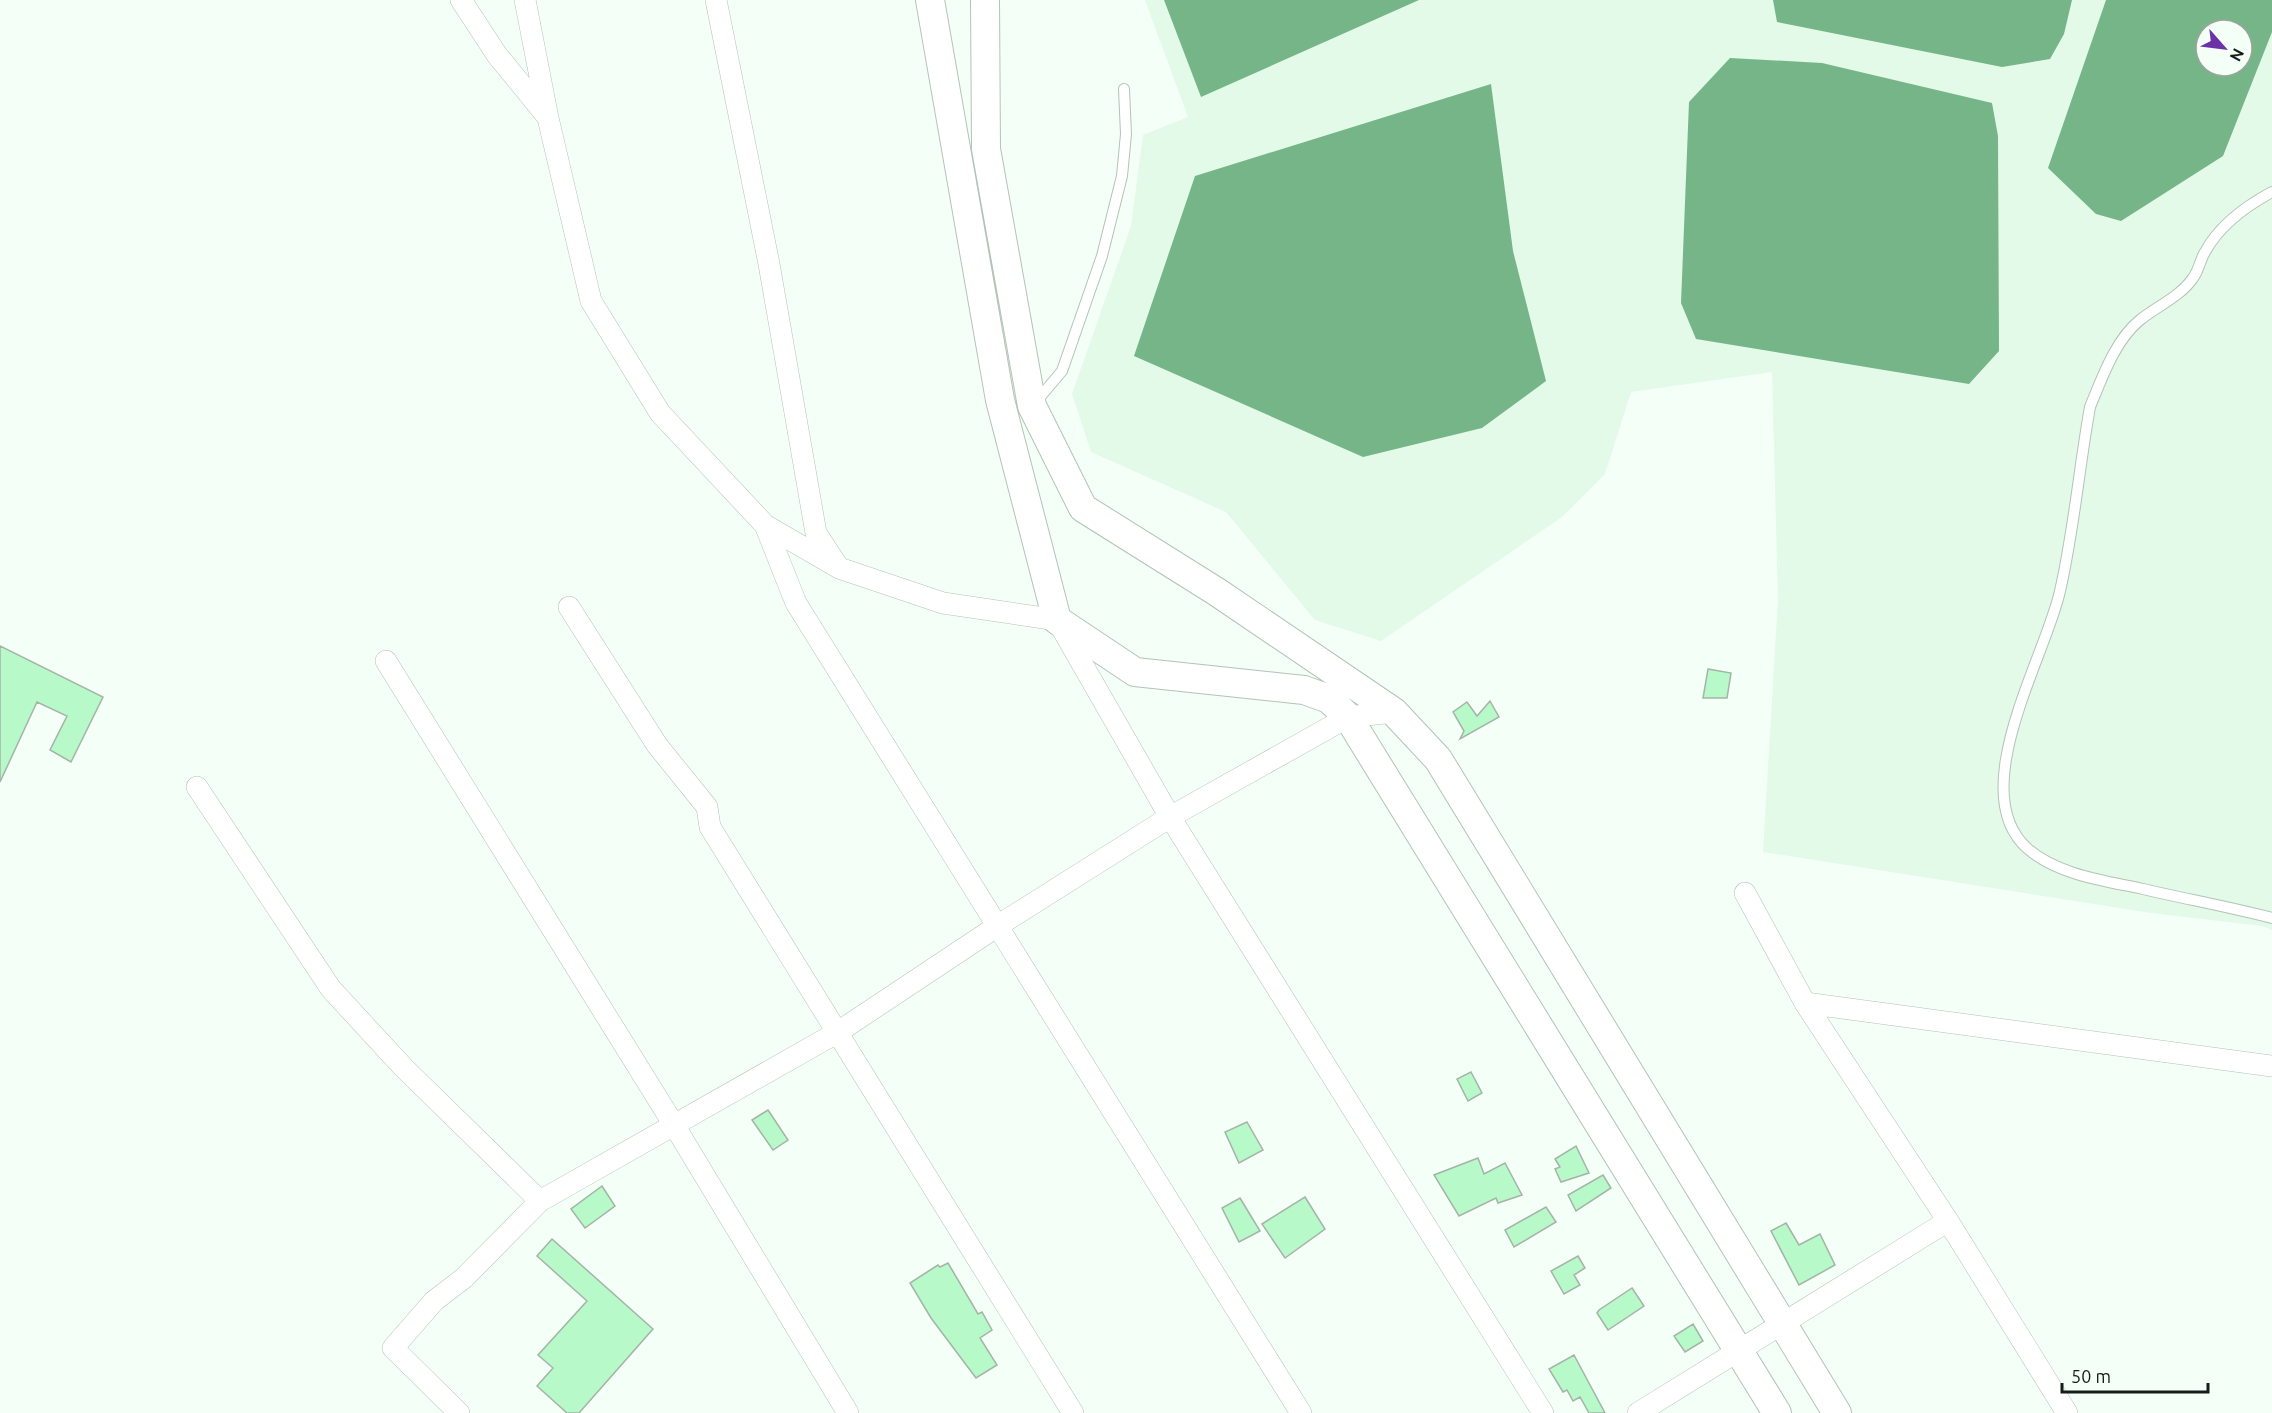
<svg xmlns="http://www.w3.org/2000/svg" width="2272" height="1413" font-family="Ubuntu,sans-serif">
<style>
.built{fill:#e2fae7;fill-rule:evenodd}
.water{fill:#76b588;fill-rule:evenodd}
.building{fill:#b7f9c8;stroke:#a4b4a7;stroke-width:1.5}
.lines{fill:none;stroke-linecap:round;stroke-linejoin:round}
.lane-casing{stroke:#b3c3b7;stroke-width:12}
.street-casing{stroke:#b3c3b7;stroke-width:22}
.secondary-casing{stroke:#b3c3b7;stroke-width:30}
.lane{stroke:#fff;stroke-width:10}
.street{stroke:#fff;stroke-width:21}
.secondary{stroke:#fff;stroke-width:28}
</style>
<rect width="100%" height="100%" fill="#f4fff7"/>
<path class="built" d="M1145 0H2272V930L2262 926 2151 913 1763 852 1778 599 1772 372 1631 392 1605 474 1562 517 1381 641 1315 620 1226 512 1091 452 1072 394 1131 226 1143 135 1188 117ZM2206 30H2242V66H2206Z"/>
<path class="water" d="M1164 0H1419L1201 97Z
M1773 0H2072L2064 34 2050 59 2002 67 1777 22Z
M2106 0H2272V32L2223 156 2121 221 2096 214 2048 168ZM2206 30H2242V66H2206Z
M1730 58 1822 63 1992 103 1998 136 1999 351 1969 384 1696 339 1681 303 1689 102Z
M1491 84 1513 251 1546 381 1482 428 1363 457 1134 356 1195 176Z"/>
<path class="building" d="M0 646 103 697 71 762 50 750 67 716 37 702 0 782Z
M1708 669 1731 673 1727 698H1703Z
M1490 701 1499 717 1460 739 1464 731 1453 712 1467 702 1477 716Z
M1471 1072 1482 1093 1468 1101 1457 1079Z
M768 1110 788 1140 773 1150 752 1120Z
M1247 1122 1263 1150 1239 1163 1225 1132Z
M1576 1146 1589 1173 1561 1182 1555 1169 1560 1167 1555 1159Z
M1478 1158 1484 1174 1505 1163 1522 1195 1498 1203 1496 1198 1459 1216 1434 1175Z
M1603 1175 1611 1188 1576 1211 1568 1195Z
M602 1186 615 1206 585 1228 571 1209Z
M1305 1197 1325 1229 1285 1258 1262 1224Z
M1240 1198 1260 1231 1239 1242 1222 1208Z
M1546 1207 1556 1222 1514 1247 1505 1230Z
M1786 1223 1799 1245 1820 1234 1835 1265 1799 1285 1771 1231Z
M552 1239 653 1329 579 1413H567L537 1386 553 1368 538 1355 587 1301 537 1256Z
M1578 1256 1585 1268 1574 1275 1580 1285 1564 1294 1551 1271Z
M948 1263 978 1314 982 1312 992 1330 980 1338 997 1365 976 1378 931 1318 910 1283 938 1265 940 1267Z
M1632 1288 1644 1306 1608 1330 1597 1313 1599 1310Z
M1693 1324 1703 1341 1685 1352 1674 1336Z
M1574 1355 1605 1413H1589L1580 1397 1573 1401 1567 1390 1563 1392 1549 1369Z"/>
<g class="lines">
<defs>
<path id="lane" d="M2272 192C2246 206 2219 226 2205 252 2200 260 2199 270 2193 278 2180 297 2157 306 2140 320 2115 340 2102 378 2090 407 2079 468 2074 530 2060 591 2046 656 1963 793 2028 849 2058 875 2106 881 2143 889 2186 899 2230 907 2272 918
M1035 403 1062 371 1102 256 1122 176 1126 134 1124 89"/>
<path id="street" d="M461 0 497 55 546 115
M525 0 548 118 591 301 660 413 765 525 839 568 943 603 1057 620 1170 817 1543 1413
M716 0 769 264 816 533 837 565
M765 525 796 603 1301 1413
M569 607 657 745 707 807 710 827 1073 1413
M386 661 674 1125 848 1413
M197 787 331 989 404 1068 540 1201
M1745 893 1805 1003 1948 1221 2067 1413
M1805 1003 2272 1066
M459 1413 393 1348 434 1301 464 1278 540 1201 838 1032 999 925 1170 817 1348 717 1394 712
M1638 1413 1948 1221"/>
<path id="secondary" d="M930 0 1000 400 1057 620 1135 672 1304 690 1329 699 1348 717 1777 1413
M985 0 986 149 1032 406 1083 508 1217 592 1394 712 1438 759 1837 1413"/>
</defs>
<use href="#lane" class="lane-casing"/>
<use href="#street" class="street-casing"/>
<use href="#secondary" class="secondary-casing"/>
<use href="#lane" class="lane"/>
<use href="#street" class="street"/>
<use href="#secondary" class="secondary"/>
</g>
<g transform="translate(2224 48) rotate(118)"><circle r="28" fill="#f4fff7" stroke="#9ba49d" stroke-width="1.5"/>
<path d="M0-4.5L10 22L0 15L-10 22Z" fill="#6c32a8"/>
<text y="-9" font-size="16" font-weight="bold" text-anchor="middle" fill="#161c17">N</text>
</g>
<path d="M2062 1383v9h146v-9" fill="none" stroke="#161c17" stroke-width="3"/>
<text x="2071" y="1383" font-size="18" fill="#161c17" stroke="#f4fff7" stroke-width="4.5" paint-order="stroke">50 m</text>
</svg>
